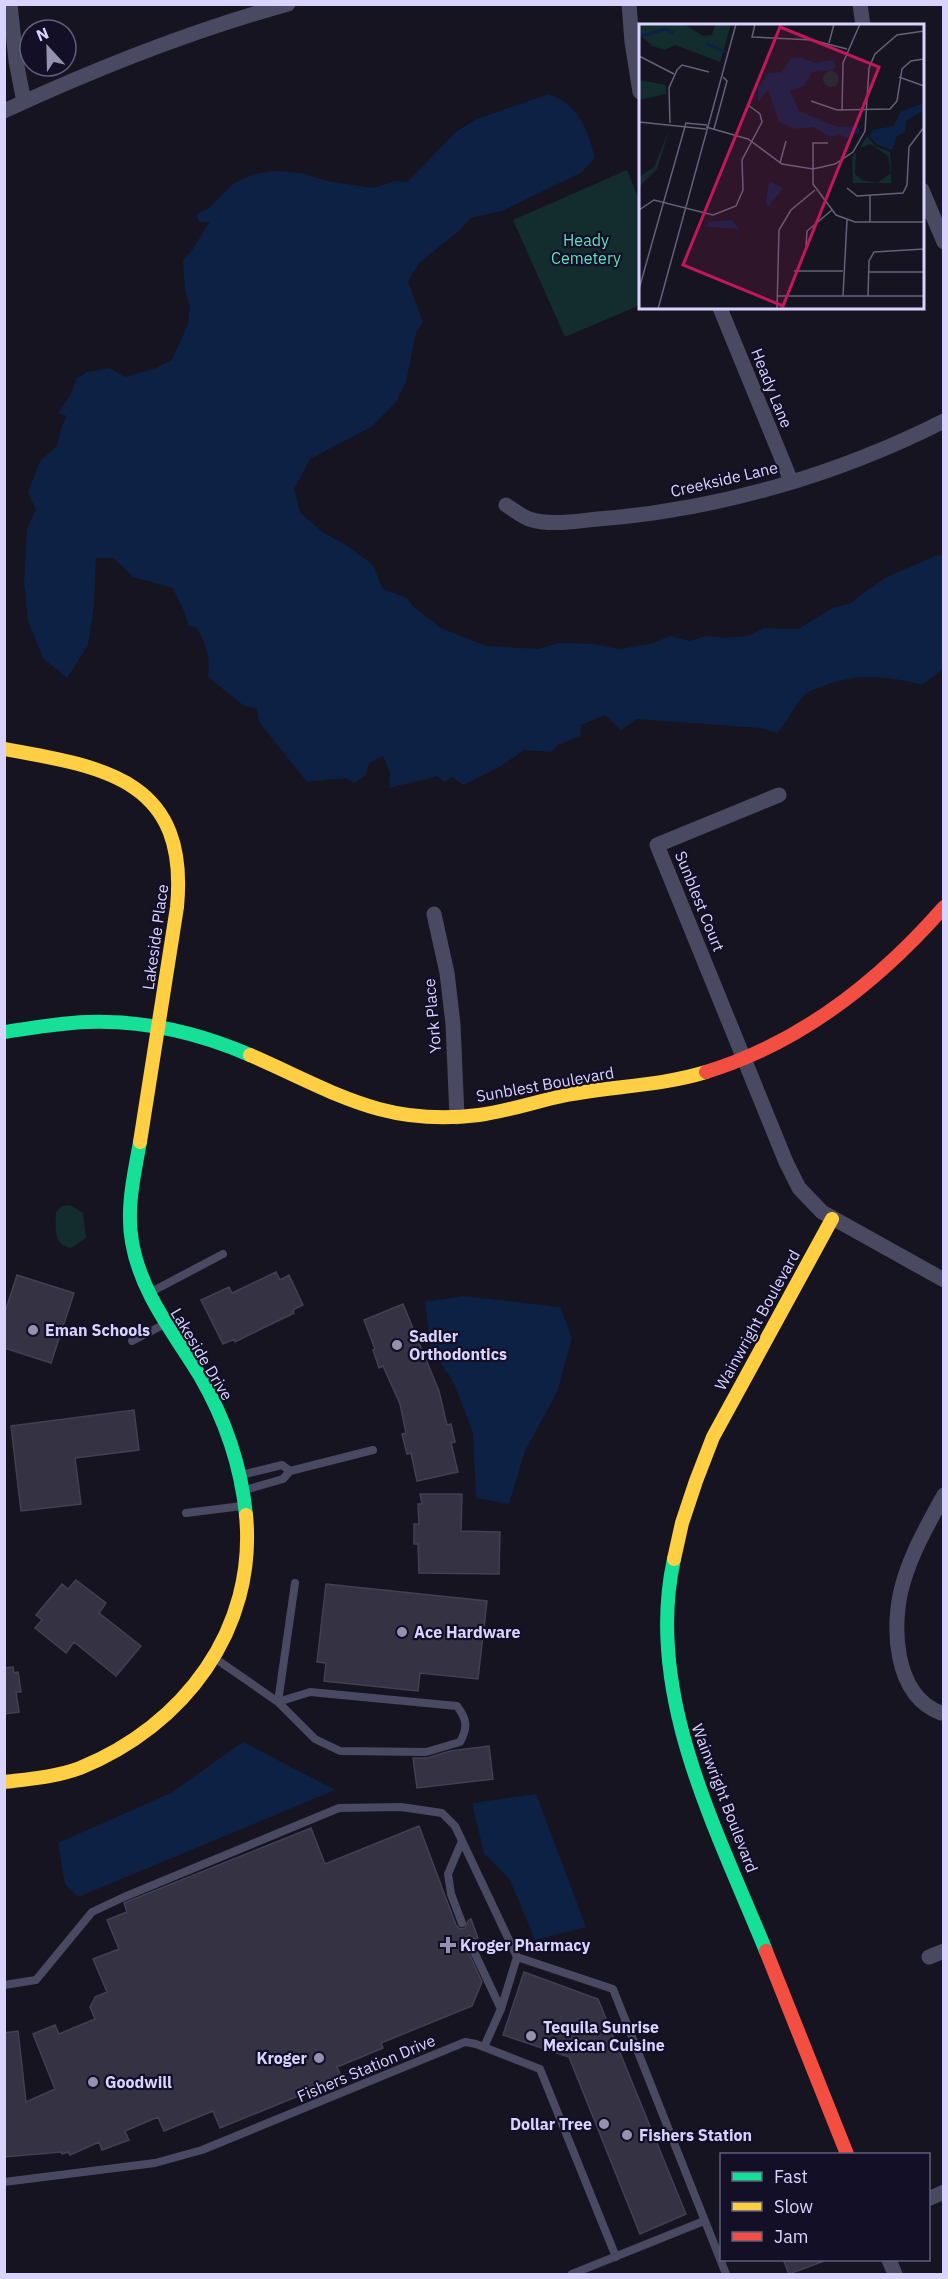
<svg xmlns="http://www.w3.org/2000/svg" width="948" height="2279" font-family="'IBM Plex Sans',sans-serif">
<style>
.green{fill:#132c2d}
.water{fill:#0d2144}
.building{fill:#343243;stroke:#433f54;stroke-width:1.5}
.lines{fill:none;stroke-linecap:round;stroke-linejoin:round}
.lane{stroke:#4a4962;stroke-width:8}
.street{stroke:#4a4962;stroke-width:15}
.fast{stroke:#16e098;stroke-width:14}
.slow{stroke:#ffcf43;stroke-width:14}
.jam{stroke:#f24e42;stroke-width:14}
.poi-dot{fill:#9591b1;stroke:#130f26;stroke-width:2}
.labels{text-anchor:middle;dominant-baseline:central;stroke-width:4.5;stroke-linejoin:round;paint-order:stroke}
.park-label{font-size:16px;fill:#5fe0c0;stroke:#130f26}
.street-label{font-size:16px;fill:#d9d4ff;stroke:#130f26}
.poi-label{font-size:16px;font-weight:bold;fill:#d9d4ff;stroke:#130f26;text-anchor:start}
.inset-river{fill:none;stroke:#0d2144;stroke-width:3}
.inset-road{fill:none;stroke:#64617a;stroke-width:1.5}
.view{fill:#c2185b;fill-opacity:0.15;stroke:#c2185b;stroke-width:3}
.inset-edge{fill:none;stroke:#d9d4ff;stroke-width:3}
</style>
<rect width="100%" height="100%" fill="#161421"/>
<path class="green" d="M627 170 640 202V305L565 337 513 220Z
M70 1205 83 1213 86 1238 71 1248C52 1244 56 1228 56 1212L62 1206Z"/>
<path class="water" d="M549 94C580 106 587 129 595 158L582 172 502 211 470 218 459 231 419 263 408 282 423 322 416 333 406 382 396 402 371 427 310 459 294 489 300 512 321 531 346 545 373 565 383 589 407 598 413 606 441 628 486 646 539 649 558 643 595 644 618 649 651 644 670 636 689 641 707 636 726 638 748 636 764 628 798 629 833 608 851 603 866 591 885 578 935 556 943 555V669L922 685C888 676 854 673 821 687 815 689 808 691 804 695 794 706 787 722 777 733L759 728 637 719 621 730 605 715 581 725 580 736 558 745 551 752 524 750 501 766 463 785 452 777 444 782 438 776 389 788 390 773 383 756 369 763 366 775 354 783 346 778 307 782 259 722 257 709 243 705 208 677C210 655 207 647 197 628L188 625C186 611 178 601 173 588L133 577 113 558H96L94 605 88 645 67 678 43 658 28 621 24 582 27 528 36 509 28 493 40 461 57 446 62 425 67 416 58 413 71 394 76 379 87 372 110 368 125 377 156 368 172 360 188 324 190 306 185 291 183 260C195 250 200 235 210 222H199L196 214 208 209 234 183 255 174 276 171 301 173 327 181 373 188 396 181 407 182 457 131 477 119Z
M463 1296 560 1307 572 1338 557 1392 525 1451 509 1504 476 1498 473 1432 453 1381 431 1349 425 1302Z
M243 1742 335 1790 78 1897 65 1884 58 1843 171 1793Z
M536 1794 586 1927 535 1940 510 1880 484 1853 472 1803Z"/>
<path class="building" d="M276 1272 280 1280 289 1275 303 1305 293 1310 294 1313 259 1330 235 1342 234 1339 223 1344 201 1300 229 1287 232 1293Z
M17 1275 74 1293 51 1363 4 1348V1315Z
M403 1304 439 1391 447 1425 451 1424 455 1442 451 1443 458 1472 417 1481 411 1453 407 1454 402 1434 406 1433 400 1404 383 1366 379 1368 373 1350 375 1349 364 1320Z
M134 1410 139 1450 75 1458 81 1504 21 1511 11 1426Z
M420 1494H462L461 1531 500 1532 499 1574 419 1573 418 1544H414V1524H419L418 1504H422Z
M76 1580 106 1603 99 1613 141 1646 116 1676 74 1642 66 1653 35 1628 42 1620 36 1615 62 1584 68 1589Z
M326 1584 487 1601 478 1679 420 1673 418 1691 324 1681 326 1663 317 1662Z
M13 1667 14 1673 18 1672 21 1692H16L19 1712 4 1714V1668Z
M489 1746 493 1779 417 1788 413 1758H427L450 1751Z
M419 1826 456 1925 460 1929 465 1928 468 1921 471 1919 478 1938 475 1939 469 1935 463 1940 482 1982 472 2006 381 2043 383 2048 337 2067 342 2078 220 2128 213 2111 164 2131 158 2117 125 2131 129 2140 102 2150 99 2142 70 2155 68 2152 62 2154 61 2152 4 2157V2033L18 2031 26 2102 55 2089 33 2034 55 2025 59 2034 95 2019 90 2007 95 1997 107 1992 93 1959 119 1949 107 1920 127 1912 124 1903 311 1828 325 1864Z
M524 1972 598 1999 686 2214 640 2234 569 2057 503 2035Z
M783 2259H827V2260L789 2274Z"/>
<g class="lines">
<path class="lane" d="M151 1292 223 1254
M132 1341 163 1325
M290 1471 373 1450
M241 1475 282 1465 290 1471 283 1479 245 1490
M186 1513 242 1506
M216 1659 278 1702 315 1739 340 1751 426 1752 460 1742C468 1728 467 1719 457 1706L310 1692 278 1702 295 1583
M462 1923 451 1894 448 1874 462 1841
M469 1941 501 2009
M4 1985 36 1980 92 1912 124 1897 339 1808 401 1807 442 1813 455 1826 517 1957
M484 2047 501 2009 517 1957 613 1989 726 2274
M4 2182 155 2163 202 2150 465 2042 476 2044 540 2069 616 2257
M572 2274 704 2221"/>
<path class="street" d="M10 4 16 61 24 102
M629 4 632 42 640 92
M860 4 863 26
M4 111C97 68 190 31 288 4
M922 190 944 242
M720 308 791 481
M506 505C514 510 521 516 529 519 551 526 576 521 598 519 717 510 837 475 944 421
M779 795 657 845 786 1162 799 1188 822 1212 944 1280
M434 914 447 973 453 1024 457 1117
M941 1713C893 1695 891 1624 903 1583 912 1552 928 1524 944 1495
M929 1957 944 1951
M928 2199 944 2192
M889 2260 895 2274"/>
<path class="fast" d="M4 1032C32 1028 59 1023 87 1022 143 1020 199 1033 250 1055
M140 1142C134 1175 126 1209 132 1242 141 1294 174 1333 200 1376 225 1419 241 1466 246 1515
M674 1559C644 1694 717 1830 766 1951"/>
<path class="slow" d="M4 749C106 767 189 780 177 907L140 1142
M250 1055C333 1091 383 1127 479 1115 509 1111 537 1101 567 1095 614 1086 660 1086 706 1072
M674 1559 682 1523 696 1481 713 1437 832 1219
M4 1782C29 1779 56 1777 80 1768 184 1726 257 1629 246 1515"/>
<path class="jam" d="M706 1072C801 1043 879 981 944 907
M766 1951 847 2154"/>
</g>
<g class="poi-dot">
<circle cx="33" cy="1330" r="6"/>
<circle cx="397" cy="1345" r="6"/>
<circle cx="402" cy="1632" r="6"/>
<path d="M445 1936h6v6h6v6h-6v6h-6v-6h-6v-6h6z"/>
<circle cx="531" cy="2036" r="6"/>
<circle cx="319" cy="2058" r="6"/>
<circle cx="93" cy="2082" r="6"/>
<circle cx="604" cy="2124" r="6"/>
<circle cx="627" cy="2135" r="6"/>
</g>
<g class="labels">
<g class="park-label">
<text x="586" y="240">Heady<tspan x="586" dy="18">Cemetery</tspan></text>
</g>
<g class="street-label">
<text transform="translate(772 388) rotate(68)">Heady Lane</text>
<text transform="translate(724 479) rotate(-13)">Creekside Lane</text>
<text transform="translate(700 901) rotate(68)">Sunblest Court</text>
<text transform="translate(155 937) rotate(-82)">Lakeside Place</text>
<text transform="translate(432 1016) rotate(-95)">York Place</text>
<text transform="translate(545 1084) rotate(-10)">Sunblest Boulevard</text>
<text transform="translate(757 1320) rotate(-61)">Wainwright Boulevard</text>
<text transform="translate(202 1354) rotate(59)">Lakeside Drive</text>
<text transform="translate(725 1798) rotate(69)">Wainwright Boulevard</text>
<text transform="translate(366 2068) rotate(-23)">Fishers Station Drive</text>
</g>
<g class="poi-label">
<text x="45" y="1330">Eman Schools</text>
<text x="409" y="1336">Sadler<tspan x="409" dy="18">Orthodontics</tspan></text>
<text x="414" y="1632">Ace Hardware</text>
<text x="460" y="1945">Kroger Pharmacy</text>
<text x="543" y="2027">Tequila Sunrise<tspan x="543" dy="18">Mexican Cuisine</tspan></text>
<text x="307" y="2058" text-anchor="end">Kroger</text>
<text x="105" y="2082">Goodwill</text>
<text x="592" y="2124" text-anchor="end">Dollar Tree</text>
<text x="639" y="2135">Fishers Station</text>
</g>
</g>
<g transform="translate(639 24)">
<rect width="285" height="285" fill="#161421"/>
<path d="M0 0H45L64 12 73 11 76 0H92L81 38 36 21 26 26 13 22 0 10ZM184 55a8 8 0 1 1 16 0a8 8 0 1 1-16 0ZM0 56 27 61V70L0 76ZM31 104 18 145 0 163V153L15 143ZM228 112 236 122 251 128 252 142V159H214L213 133 217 128 216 150 223 156 238 159 252 149 249 132 231 120 221 124Z" fill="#132c2d"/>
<path d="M162 33 176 39 194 36 197 42 194 46 173 48 165 62 151 67 160 87 198 103 219 102 221 108 208 114 199 110 191 113 174 103 156 105 140 98 129 66 119 77V65L129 49 143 48 152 34ZM285 79V86L267 97 266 108 258 112 253 126 239 121 231 113 233 106 255 102 261 88ZM130 157 144 164 130 182 127 180ZM93 196 100 205 68 203 69 198Z" fill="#0d2144"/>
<path class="inset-river" d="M0 8 4 12 26 5 35 9M67 19 86 28"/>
<path class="inset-road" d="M116 0 113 13 173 16 208 25M190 19 195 0M0 32 35 50M260 53 285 62M172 77 198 86 251 85 258 77 263 45 272 37 285 35M203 87 204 39 221 0M0 98 67 105M31 99 30 64 38 46 43 41 70 48M46 99 68 101M67 103 109 115 143 140 174 145 196 140 214 128 226 107 230 44 236 30 258 11 285 7M75 105 88 57 84 53M189 119H174V160L197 191 216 198H285M141 139 147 117M208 164 218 172 264 169 268 161 270 123 285 103M231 172V198M0 186 15 176 74 191 97 182 104 166 103 136 123 98 121 90 109 81M167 222 168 207 193 186M155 247H204M229 248H284M0 265 47 99M138 272H285M204 272 208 196M229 272 230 237 235 228 285 225M19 285 97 0M138 285 140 206 152 186 176 166"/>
<path class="view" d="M141 3 240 43 144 282 44 241Z"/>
<rect width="285" height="285" class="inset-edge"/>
</g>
<rect width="948" height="2279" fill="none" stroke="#d9d4ff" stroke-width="12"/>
<rect x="720" y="2153" width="210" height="108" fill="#130f26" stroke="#625e7d" stroke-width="1.5"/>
<rect x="732" y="2172" width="30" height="9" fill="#16e098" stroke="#625e7d" stroke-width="1.5"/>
<text x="774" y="2183" font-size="18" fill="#d9d4ff">Fast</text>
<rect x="732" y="2202" width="30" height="9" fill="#ffcf43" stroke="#625e7d" stroke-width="1.5"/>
<text x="774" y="2213" font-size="18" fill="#d9d4ff">Slow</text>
<rect x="732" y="2232" width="30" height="9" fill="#f24e42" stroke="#625e7d" stroke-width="1.5"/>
<text x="774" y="2243" font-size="18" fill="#d9d4ff">Jam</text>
<g transform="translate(48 48) rotate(338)"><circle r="28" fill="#130f26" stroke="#625e7d" stroke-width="1.5"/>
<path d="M0-4.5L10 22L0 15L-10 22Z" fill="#9591b1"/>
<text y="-9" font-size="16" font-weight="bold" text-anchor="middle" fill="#d9d4ff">N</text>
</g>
</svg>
